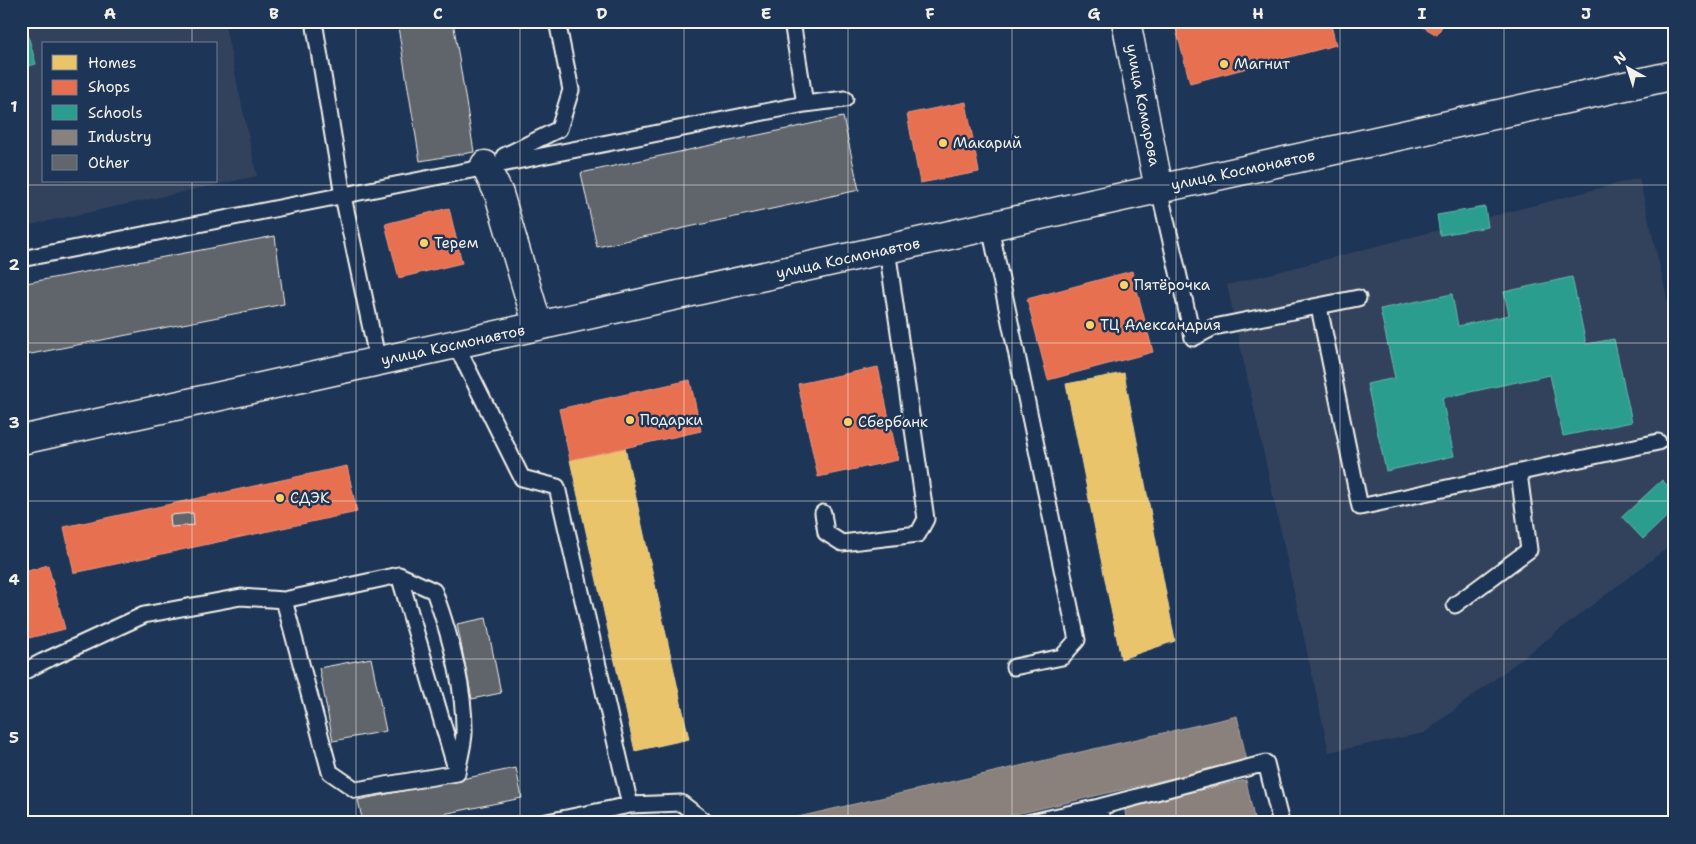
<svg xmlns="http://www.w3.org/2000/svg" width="1696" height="844" font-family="'Shantell Sans',sans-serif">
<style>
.built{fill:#31435d;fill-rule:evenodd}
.homes{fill:#e9c46a;stroke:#ecd290}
.shops{fill:#e76f51;stroke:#eb967e}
.schools{fill:#2a9d8f;stroke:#67b6aa}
.industry{fill:#8a817c;stroke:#aaa39c}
.building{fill:#61656c;stroke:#f4f1e8}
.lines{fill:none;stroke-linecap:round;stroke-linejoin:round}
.lane-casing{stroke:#f4f1e8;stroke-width:19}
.street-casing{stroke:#f4f1e8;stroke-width:31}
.lane{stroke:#1d3557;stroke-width:15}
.street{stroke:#1d3557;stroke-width:28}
.grid{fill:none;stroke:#f4f1e8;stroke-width:1;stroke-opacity:0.55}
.poi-dot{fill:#ffd166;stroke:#1d3557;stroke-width:2}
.labels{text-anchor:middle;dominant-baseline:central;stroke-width:5;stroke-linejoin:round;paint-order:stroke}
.poi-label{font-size:15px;fill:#f4f1e8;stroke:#1d3557;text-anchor:start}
.street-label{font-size:15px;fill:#f4f1e8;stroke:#1d3557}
.neatline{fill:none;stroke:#f4f1e8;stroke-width:2}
.grid-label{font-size:16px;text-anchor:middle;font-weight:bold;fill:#f4f1e8}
</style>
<rect width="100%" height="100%" fill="#1d3557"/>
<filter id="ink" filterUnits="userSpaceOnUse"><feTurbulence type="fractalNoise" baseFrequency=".02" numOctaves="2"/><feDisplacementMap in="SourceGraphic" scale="10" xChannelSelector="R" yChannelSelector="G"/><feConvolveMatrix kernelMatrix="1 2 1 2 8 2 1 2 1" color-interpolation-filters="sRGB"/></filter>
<g filter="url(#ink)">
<path class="built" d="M21 21H224L257 176 21 227ZM44 44H216V181H44Z
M1639 178 1675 332V542L1424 733 1329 752 1227 285Z"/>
<path class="homes" d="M1124 373 1175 641 1121 659 1066 384Z
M625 448 689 739 635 751 570 460Z"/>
<path class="shops" d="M1174 21H1330L1336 45 1190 83Z
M1413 21H1445L1437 35Z
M966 102 979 172 920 183 907 114Z
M449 208 462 263 399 278 385 224Z
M1132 271 1153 352 1048 380 1027 299Z
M878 367 898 460 818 477 798 384Z
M690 380 701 431 570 460 559 409Z
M347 466 357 512 74 573 64 527Z
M48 565 65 629 21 640V573Z"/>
<path class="schools" d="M21 21H24L36 64 21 68Z
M1485 207 1488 227 1440 235 1437 215Z
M1572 277 1586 344 1614 339 1632 422 1563 436 1550 375 1442 398 1454 456 1386 471 1367 384 1395 378 1380 309 1452 294 1458 326 1509 315 1504 292Z
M1662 480 1675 493V509L1643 539 1622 517Z"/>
<path class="industry" d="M1237 716 1247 761 977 823H772Z
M1246 780 1255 823H1127L1124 806Z
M1089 816 1090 823H1058Z"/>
<path class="building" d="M397 21H453L474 152 420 161Z
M615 21H647L616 28Z
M843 117 859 190 597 247 581 173Z
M275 236 284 304 21 356V284Z
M193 513 194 525 171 527 170 515Z
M486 618 501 693 472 699 457 624Z
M371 658 386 731 333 741 319 668Z
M516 768 522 798 399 823H363L358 800Z"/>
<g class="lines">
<defs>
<path id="lane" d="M314 21 343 196 378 362
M792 21 805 104
M504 156 559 129 571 90 557 21
M1159 189 1193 338 1214 327 1358 298
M990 227 1077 640 1062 657 1014 667
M21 259C283 208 544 154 805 104L845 99
M1319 307 1360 507 1658 442
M456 345 522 478 557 487 630 805
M823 513 826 533 842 543 918 534 926 519 887 249
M399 575 456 769
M1455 605 1529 550 1519 473
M21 673 42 662 144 615 241 597 284 600 399 575 434 591C450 635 465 687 464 734 463 747 459 760 457 773L356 790 330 772 284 600
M1099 807 1103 823
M542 823 630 805 681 803 707 823
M1027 823 1099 807 1266 763 1281 823"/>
<path id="street" d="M1126 21 1159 189
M485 165 499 194 538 326
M21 440 1675 75"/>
</defs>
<use href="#lane" class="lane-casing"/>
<use href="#street" class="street-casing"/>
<use href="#lane" class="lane"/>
<use href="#street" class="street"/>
</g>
</g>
<path class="grid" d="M192 21V44M356 21V823M520 21V823M684 21V823M848 21V823M1012 21V823M1176 21V823M1340 21V823M1504 21V823M192 181V823M21 185H1675M21 343H1675M21 501H1675M21 659H1675"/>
<g class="poi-dot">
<circle cx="1224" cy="64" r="5"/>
<circle cx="943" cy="143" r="5"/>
<circle cx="424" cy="243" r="5"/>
<circle cx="1124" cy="285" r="5"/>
<circle cx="1090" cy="325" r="5"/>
<circle cx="630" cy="420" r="5"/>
<circle cx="848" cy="422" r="5"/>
<circle cx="280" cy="498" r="5"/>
</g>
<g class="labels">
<g class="poi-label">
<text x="1234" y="64">Магнит</text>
<text x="953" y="143">Макарий</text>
<text x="434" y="243">Терем</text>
<text x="1134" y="285">Пятёрочка</text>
<text x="1100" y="325">ТЦ Александрия</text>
<text x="640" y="420">Подарки</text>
<text x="858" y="422">Сбербанк</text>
<text x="290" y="498">СДЭК</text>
</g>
<g class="street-label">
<text transform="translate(1143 105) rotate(79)">улица Комарова</text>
<text transform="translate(1243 170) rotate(-12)">улица Космонавтов</text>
<text transform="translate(848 258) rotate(-12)">улица Космонавтов</text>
<text transform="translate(453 345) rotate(-12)">улица Космонавтов</text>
</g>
</g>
<rect width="1696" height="844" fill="none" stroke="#1d3557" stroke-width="55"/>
<rect x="42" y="42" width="175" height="140" fill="#1d3557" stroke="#738091"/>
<rect x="52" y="55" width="25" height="15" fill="#e9c46a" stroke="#738091"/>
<text x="88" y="68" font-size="15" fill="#f4f1e8">Homes</text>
<rect x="52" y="80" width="25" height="15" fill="#e76f51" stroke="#738091"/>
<text x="88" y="92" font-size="15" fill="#f4f1e8">Shops</text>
<rect x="52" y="105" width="25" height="15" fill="#2a9d8f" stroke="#738091"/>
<text x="88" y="118" font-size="15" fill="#f4f1e8">Schools</text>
<rect x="52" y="130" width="25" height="15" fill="#8a817c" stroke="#738091"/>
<text x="88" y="142" font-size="15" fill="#f4f1e8">Industry</text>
<rect x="52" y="155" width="25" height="15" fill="#61656c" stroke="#738091"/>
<text x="88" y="168" font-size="15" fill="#f4f1e8">Other</text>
<g transform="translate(1628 68) rotate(321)" stroke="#1d3557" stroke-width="4" paint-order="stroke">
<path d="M0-4L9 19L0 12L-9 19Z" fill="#f4f1e8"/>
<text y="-8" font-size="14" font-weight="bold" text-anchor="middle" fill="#f4f1e8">N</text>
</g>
<rect x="28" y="28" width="1640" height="788" class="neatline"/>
<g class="grid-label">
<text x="110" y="19">A</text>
<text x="274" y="19">B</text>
<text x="438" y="19">C</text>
<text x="602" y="19">D</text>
<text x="766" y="19">E</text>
<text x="930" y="19">F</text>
<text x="1094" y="19">G</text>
<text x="1258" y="19">H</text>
<text x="1422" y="19">I</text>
<text x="1586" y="19">J</text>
<text x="14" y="112">1</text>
<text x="14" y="270">2</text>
<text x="14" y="428">3</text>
<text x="14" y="585">4</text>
<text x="14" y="743">5</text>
</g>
</svg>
